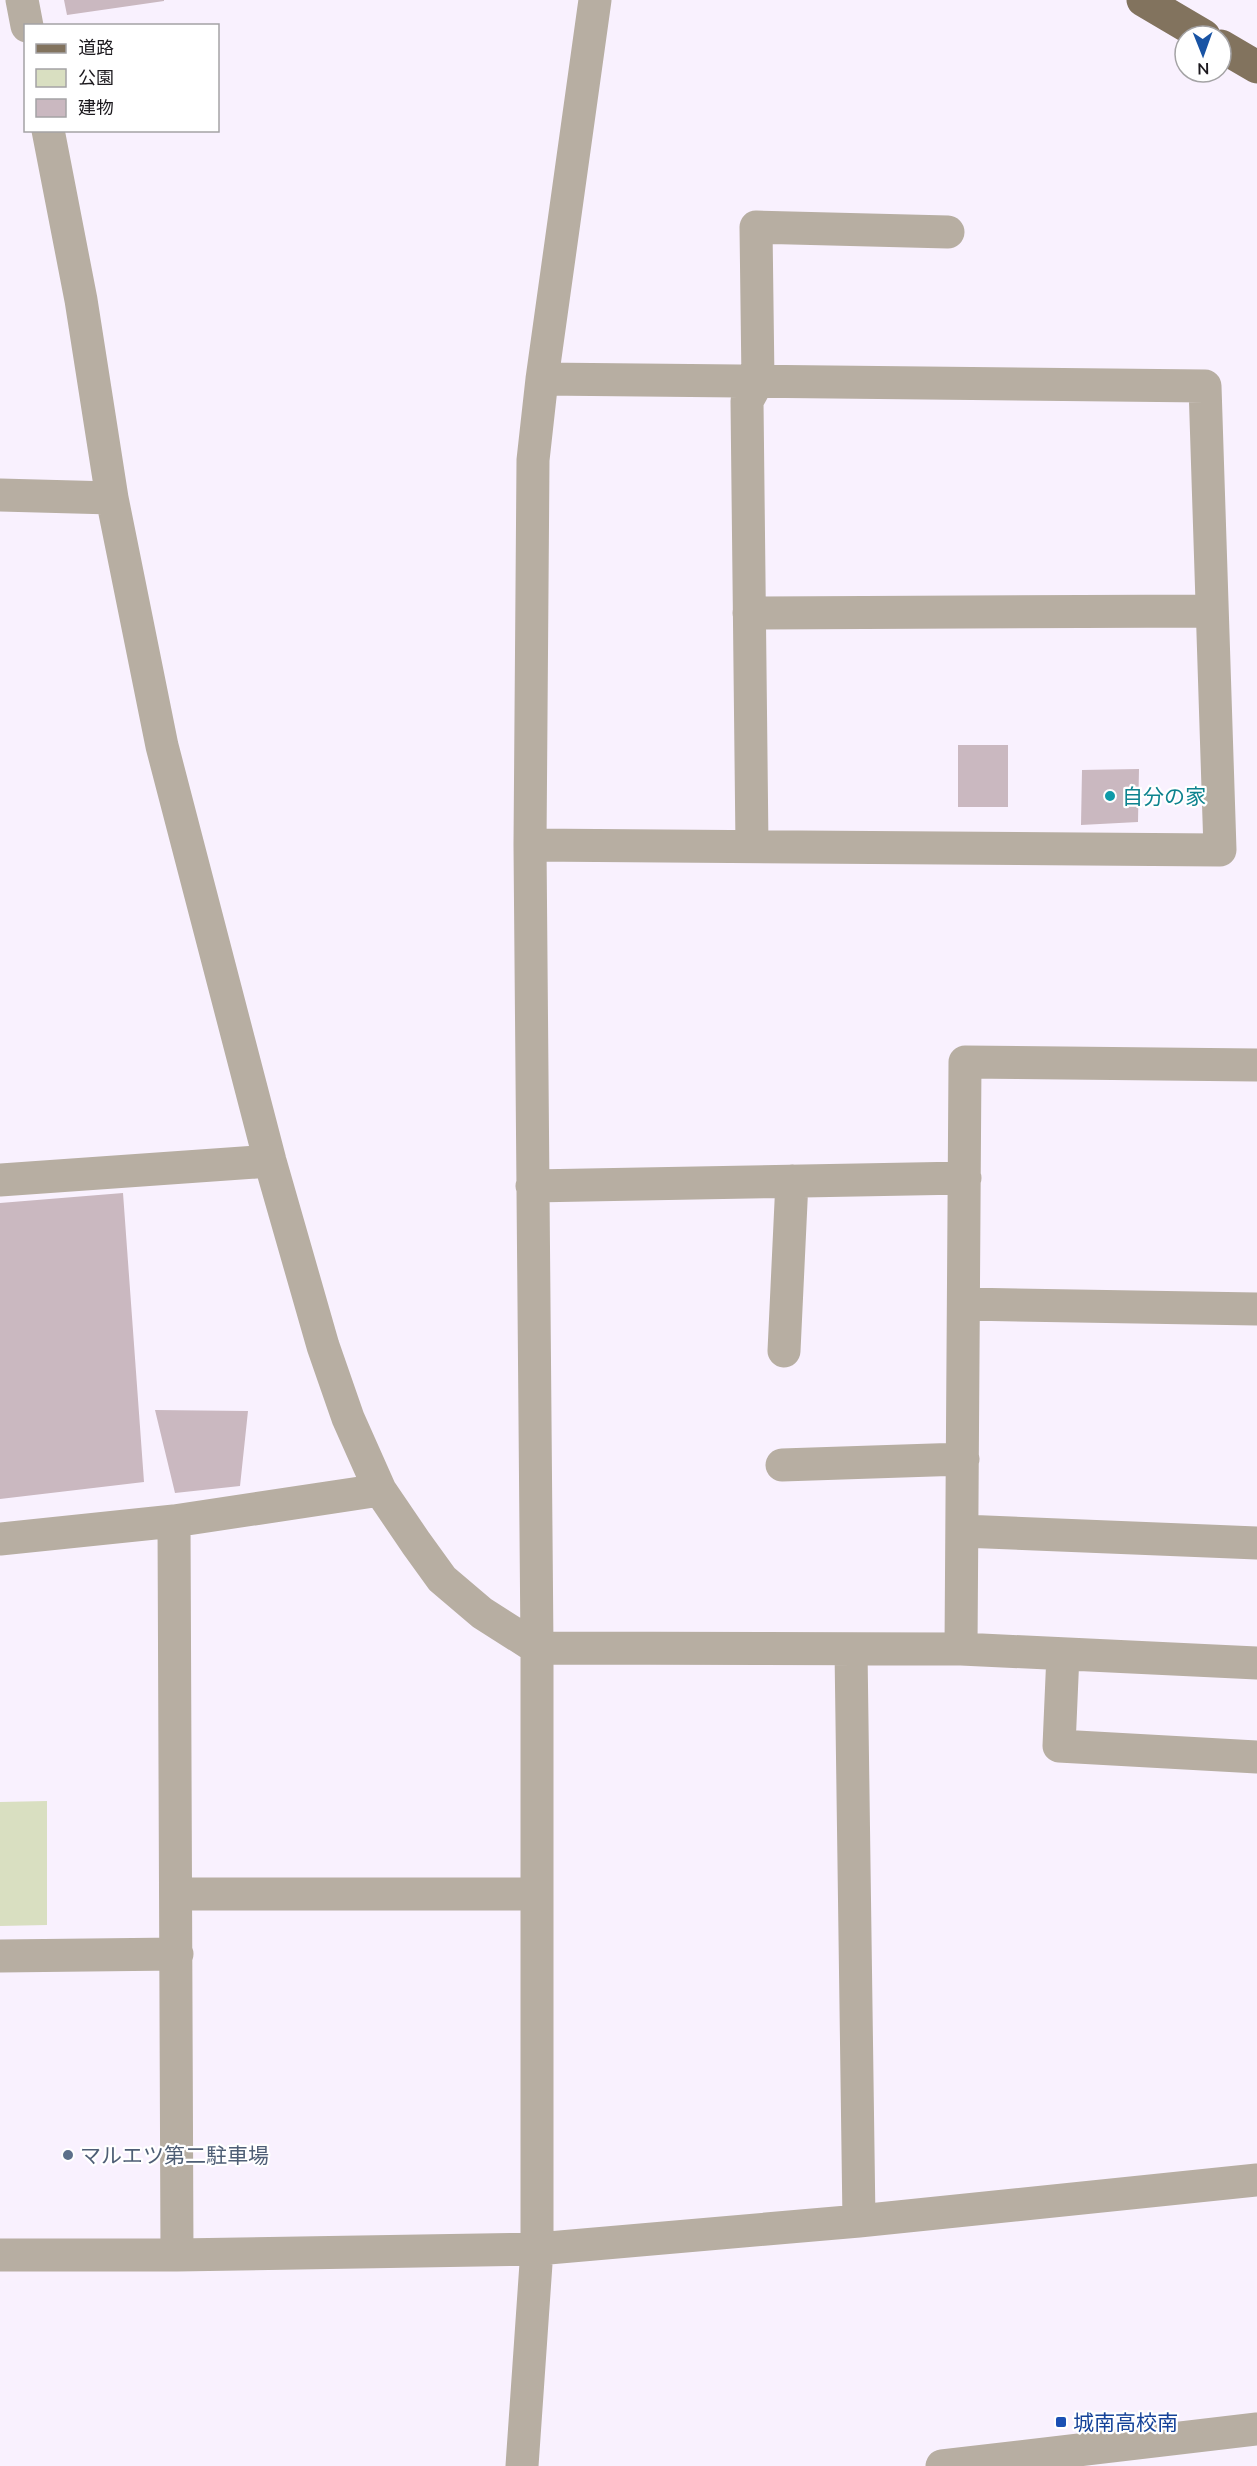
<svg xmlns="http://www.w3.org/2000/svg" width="1257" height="2466" font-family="Mulish,'Noto Sans JP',sans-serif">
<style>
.green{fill:#d9dfc1}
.building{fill:#cab8c0}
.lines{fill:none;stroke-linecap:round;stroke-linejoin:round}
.minor{stroke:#b7aea2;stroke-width:33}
.major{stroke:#82735e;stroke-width:33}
.culture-dot{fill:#0f9aa8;stroke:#fff;stroke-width:2}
.service-dot{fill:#5c6f8a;stroke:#fff;stroke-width:2}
.transit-dot{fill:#1a4fb4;stroke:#fff;stroke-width:2}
.labels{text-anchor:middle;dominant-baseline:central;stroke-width:4.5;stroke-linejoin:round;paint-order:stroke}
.culture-label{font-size:21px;fill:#0d838f;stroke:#fff;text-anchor:start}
.service-label{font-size:21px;fill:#4e5e75;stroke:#fff;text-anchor:start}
.transit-label{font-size:21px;fill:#164399;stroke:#fff;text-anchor:start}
</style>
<rect width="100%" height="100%" fill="#f9f1fe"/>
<path class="green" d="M47 1801V1925L0 1926V1802Z"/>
<path class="building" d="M64 0H164V1L67 15Z
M958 745H1008V807H958Z
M1139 769 1138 822 1081 825 1082 770Z
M123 1193 144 1482 0 1499V1203Z
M155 1410 248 1411 240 1486 175 1493Z"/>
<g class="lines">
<path class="minor" d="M22 0 27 26
M48 130 81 300 112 498 162 746 270 1161 323 1346 348 1418 380 1490 416 1543 442 1579 482 1613 537 1648 961 1649 1257 1663
M0 495 112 498
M749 613 1212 611
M530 845 1220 850 1205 386 542 379
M752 846 747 401 758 381 756 227 948 232
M0 1180 270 1161
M532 1186 965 1178
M964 1304 1257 1309
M784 1351 792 1181
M782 1465 963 1459
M174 1521 177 2255
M962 1531 1257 1543
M0 1539 174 1521 380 1490
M961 1649 965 1062 1257 1065
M851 1650 859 2221
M1063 1654 1059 1746 1257 1757
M176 1894H537
M0 1956 177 1954
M0 2255H177L537 2249 859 2221 1257 2180
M522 2466 537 2249V1648L530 845 533 460 542 379 595 0
M942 2466 1257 2429"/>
<path class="major" d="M1143 0 1204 36
M1221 46 1257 67"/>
</g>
<circle class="culture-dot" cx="1110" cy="796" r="6"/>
<circle class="service-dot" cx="68" cy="2155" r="6"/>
<rect class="transit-dot" x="1055" y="2416" width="12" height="12" rx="3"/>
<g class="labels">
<g class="culture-label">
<text x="1122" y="796">自分の家</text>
</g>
<g class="service-label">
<text x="80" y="2155">マルエツ第二駐車場</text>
</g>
<g class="transit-label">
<text x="1073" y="2422">城南高校南</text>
</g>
</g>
<rect x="24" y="24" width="195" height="108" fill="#ffffff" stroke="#a4a3a5" stroke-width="1.5"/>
<rect x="36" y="44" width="30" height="9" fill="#82735e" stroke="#a4a3a5" stroke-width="1.5"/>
<text x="78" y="54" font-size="18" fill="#1c191e">道路</text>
<rect x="36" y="69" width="30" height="18" fill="#d9dfc1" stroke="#a4a3a5" stroke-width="1.5"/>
<text x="78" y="84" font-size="18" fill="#1c191e">公園</text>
<rect x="36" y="99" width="30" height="18" fill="#cab8c0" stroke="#a4a3a5" stroke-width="1.5"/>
<text x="78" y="114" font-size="18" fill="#1c191e">建物</text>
<g transform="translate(1203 54) rotate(179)"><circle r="28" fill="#ffffff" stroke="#a4a3a5" stroke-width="1.5"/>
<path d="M0-4.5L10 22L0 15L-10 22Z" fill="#1853a4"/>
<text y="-9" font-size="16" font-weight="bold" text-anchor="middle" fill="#1c191e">N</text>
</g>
</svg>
